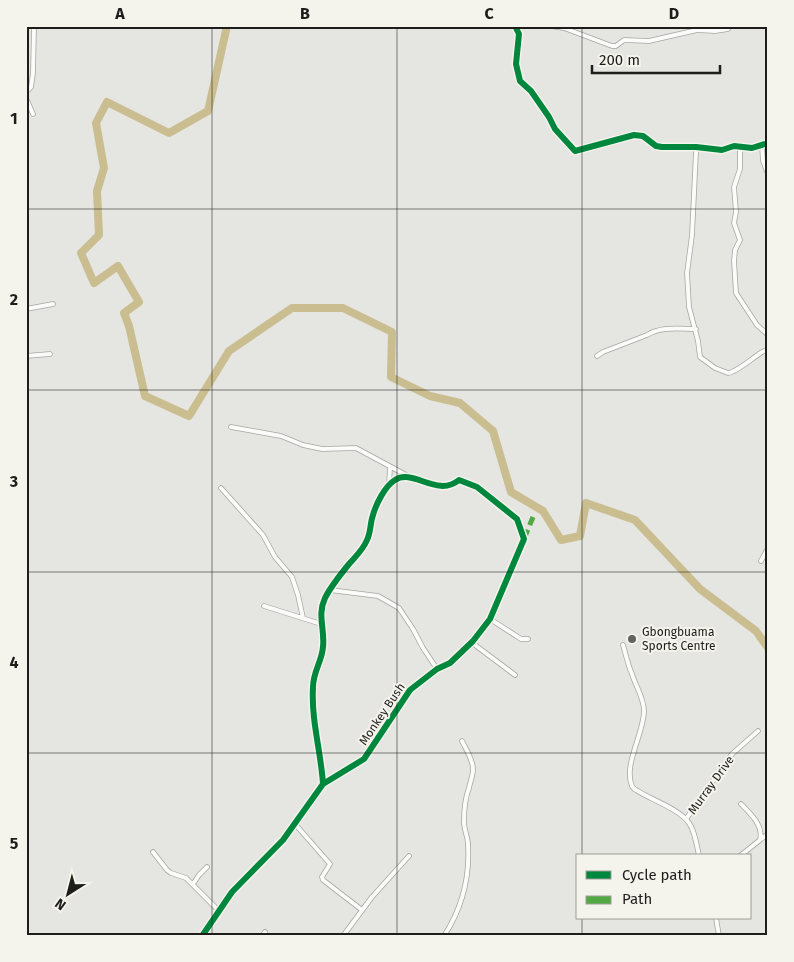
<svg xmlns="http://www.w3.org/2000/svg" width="794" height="962" font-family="'Fira Sans',sans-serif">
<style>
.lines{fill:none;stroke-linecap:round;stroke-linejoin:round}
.river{stroke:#cabd8f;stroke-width:8}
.minor-casing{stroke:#a5a5a2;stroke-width:5.5}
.minor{stroke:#fbfbfa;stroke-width:4}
.quiet{stroke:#52a943;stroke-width:5;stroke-dasharray:10 5;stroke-linecap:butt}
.cycleway-casing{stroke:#f4f3ec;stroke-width:9}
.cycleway{stroke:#00873e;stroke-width:6}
.grid{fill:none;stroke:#1d1d1b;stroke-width:1;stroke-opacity:0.55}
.poi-dot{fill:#636360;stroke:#f4f3ec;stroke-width:2}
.labels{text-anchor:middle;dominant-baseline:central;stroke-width:4;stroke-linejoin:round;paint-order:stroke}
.poi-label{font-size:12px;fill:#1d1d1b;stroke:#f4f3ec;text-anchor:start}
.street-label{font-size:12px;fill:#1d1d1b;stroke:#f4f3ec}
.neatline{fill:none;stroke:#1d1d1b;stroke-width:2}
.grid-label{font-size:16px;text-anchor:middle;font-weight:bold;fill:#1d1d1b}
</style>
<rect width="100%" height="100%" fill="#e5e5e1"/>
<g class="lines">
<path class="river" d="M227 26 208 111 169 133 107 102 96 123 104 168 97 191 99 235 81 253 94 283 118 266 139 302 124 313 129 326 145 396 189 416 229 351 292 308H343L392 332 391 377 430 396 460 403 493 431 511 492 543 511 561 540 580 536 586 503 635 520 700 589 756 631 768 648"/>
<defs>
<path id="minor" d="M515 26 519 34 516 64 520 81 531 91 549 117 555 129 575 151 634 135 643 136 656 146 662 147H696L722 150 734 146 752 148 768 143
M551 26 564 28 612 46H616L624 40 649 41 697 30 715 31 728 29 730 26
M26 92 31 87 33 73 34 26
M26 98 33 114
M743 146 740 152V169L734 187 736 212 734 223 740 240 735 250 734 261 736 293 757 325 768 335
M762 146 763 161 768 174
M698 148 696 152 692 235 687 273 689 307 698 341 700 357 715 368 728 373C738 372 754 356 764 351
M26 309 53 304
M26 356 50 354
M597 356 603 352 647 335C661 326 680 329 696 329
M231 427 281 436 303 445 322 449 356 448 408 476
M389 485 390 467
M221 488 263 535 275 557 292 577 298 595 303 618
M761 561 768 548
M330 590 378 596 399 608 413 629 423 648 437 669
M264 606 321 624
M490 619 521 639H528
M473 641 475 645 515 675
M623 645C626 655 628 665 632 674 636 687 644 698 644 711 644 733 623 765 632 786 635 794 679 807 689 823 695 831 697 846 699 856
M686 819 732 754 758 731
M295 824 330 864 322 877 323 880 362 910
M761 839 768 834
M153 852 167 870 171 873 186 878 219 911
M740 856 760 840C764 826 750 813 741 804
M193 884 199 875 207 867
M716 918 719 936
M202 936 232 892 283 840 323 784 364 759 410 690 437 669 450 663 473 641 490 619 524 539 517 519 477 487 459 480C437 498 413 468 395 480 385 486 376 504 373 515 370 523 371 532 367 540 363 550 355 557 349 564 340 575 331 586 325 598 317 615 325 629 323 647 322 661 313 672 313 687 311 720 321 752 323 784
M262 936 265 932
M343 936 372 897 409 856
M444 936C462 908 470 878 468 845 468 837 464 830 464 822 464 811 465 798 469 788 470 782 473 776 473 769 473 760 466 749 462 741"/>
</defs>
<use href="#minor" class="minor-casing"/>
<use href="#minor" class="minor"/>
<path class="quiet" d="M524 539 533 517"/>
<defs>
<path id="cycleway" d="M515 26 519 34 516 64 520 81 531 91 549 117 555 129 575 151 634 135 643 136 656 146 662 147H696L722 150 734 146 752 148 768 143
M202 936 232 892 283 840 323 784 364 759 410 690 437 669 450 663 473 641 490 619 524 539 517 519 477 487 459 480C437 498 413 468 395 480 385 486 376 504 373 515 370 523 371 532 367 540 363 550 355 557 349 564 340 575 331 586 325 598 317 615 325 629 323 647 322 661 313 672 313 687 311 720 321 752 323 784"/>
</defs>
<use href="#cycleway" class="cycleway-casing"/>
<use href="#cycleway" class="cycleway"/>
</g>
<path class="grid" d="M212 26V936M397 26V936M582 26V856M26 209H768M26 390H768M26 572H768M26 753H768M582 918V936"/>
<circle class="poi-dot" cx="632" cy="639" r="5"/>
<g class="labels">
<g class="poi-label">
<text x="642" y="632">Gbongbuama<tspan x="642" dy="14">Sports Centre</tspan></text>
</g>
<g class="street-label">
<text transform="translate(382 714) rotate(-56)">Monkey Bush</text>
<text transform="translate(711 785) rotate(-54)">Murray Drive</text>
</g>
</g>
<rect width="794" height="962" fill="none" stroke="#f4f3ec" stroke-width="55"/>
<rect x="576" y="854" width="175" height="65" fill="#f4f3ec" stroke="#9e9d98"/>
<rect x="586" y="871" width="25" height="8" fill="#00873e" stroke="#9e9d98"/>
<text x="622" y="880" font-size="15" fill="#1d1d1b">Cycle path</text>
<rect x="586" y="896" width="25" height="8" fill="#52a943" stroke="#9e9d98"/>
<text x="622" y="904" font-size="15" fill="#1d1d1b">Path</text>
<g transform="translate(68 894) rotate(216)" stroke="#f4f3ec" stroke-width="4" paint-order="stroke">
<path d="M0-4L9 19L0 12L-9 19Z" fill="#1d1d1b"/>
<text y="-8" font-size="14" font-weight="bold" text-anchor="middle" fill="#1d1d1b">N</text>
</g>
<path d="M592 65v8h128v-8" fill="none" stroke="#1d1d1b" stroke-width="2.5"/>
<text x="599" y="65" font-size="15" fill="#1d1d1b" stroke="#f4f3ec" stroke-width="4" paint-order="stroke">200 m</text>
<rect x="28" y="28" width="738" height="906" class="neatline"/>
<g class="grid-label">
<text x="120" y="19">A</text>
<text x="305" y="19">B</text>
<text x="489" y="19">C</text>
<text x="674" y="19">D</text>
<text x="14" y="124">1</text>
<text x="14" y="305">2</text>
<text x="14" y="487">3</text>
<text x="14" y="668">4</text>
<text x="14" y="849">5</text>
</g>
</svg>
